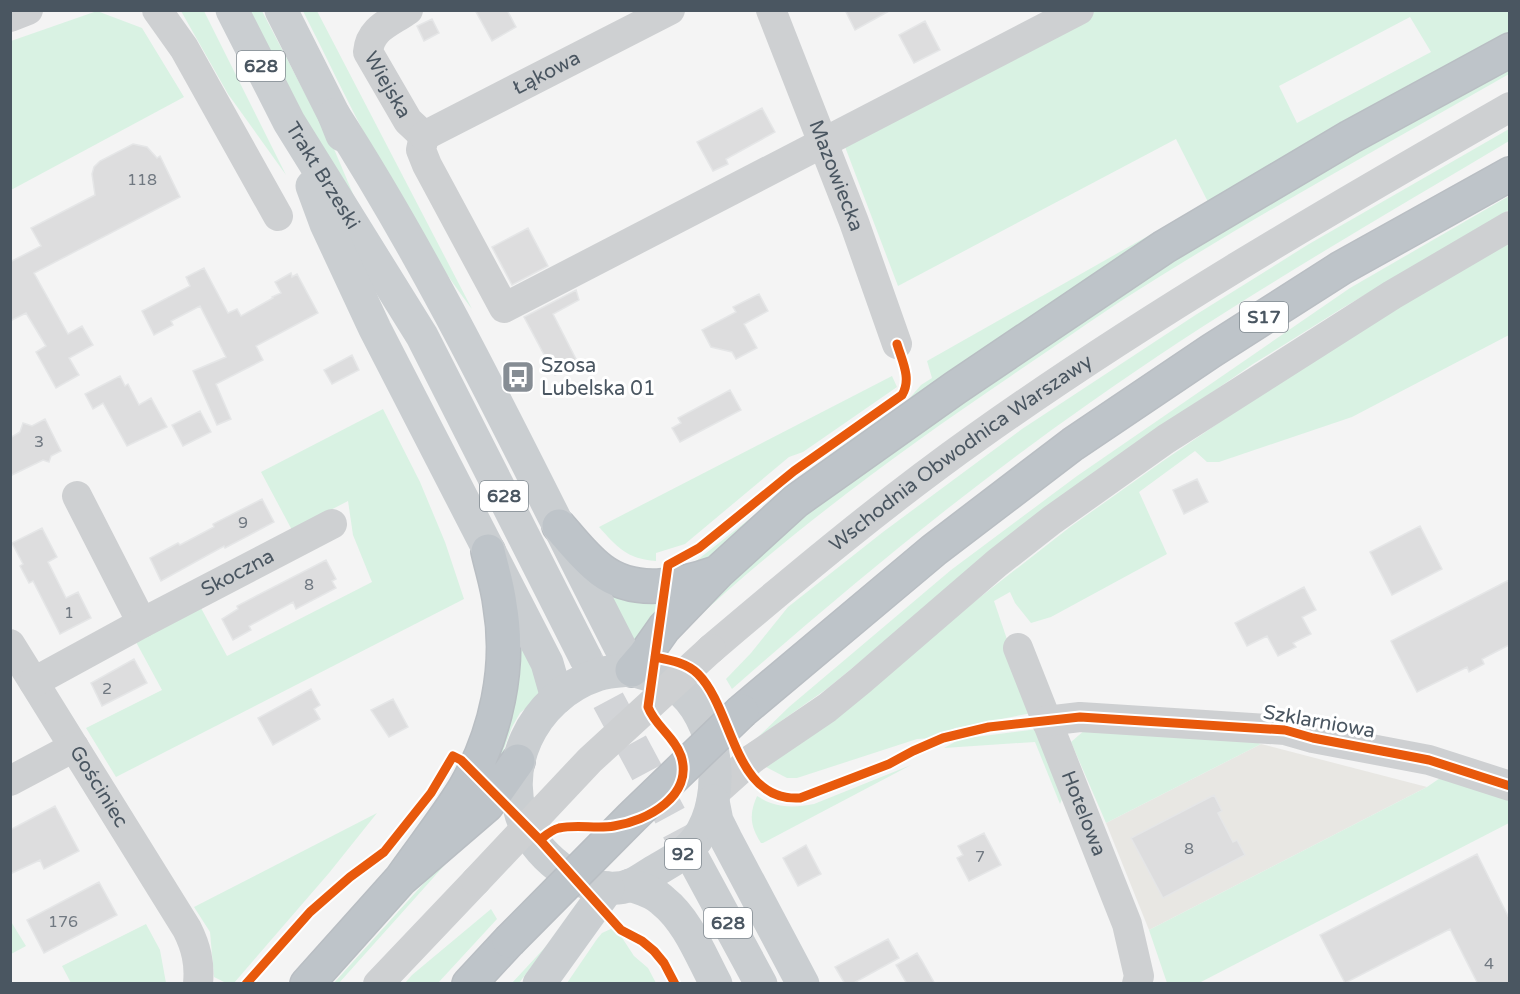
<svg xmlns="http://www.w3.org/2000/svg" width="1520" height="994" font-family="'Varela Round',sans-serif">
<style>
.commercial{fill:#e8e7e3}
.green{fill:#d9f2e3;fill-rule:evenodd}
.building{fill:#ddddde;stroke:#e5e6e7;stroke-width:1.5}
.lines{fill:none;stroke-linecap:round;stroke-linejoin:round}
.major-tunnel{stroke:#d2d4d7;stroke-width:33;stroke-dasharray:33 16;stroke-linecap:butt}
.highway-casing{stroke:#b9bec3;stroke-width:36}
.minor{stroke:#ced0d2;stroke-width:30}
.major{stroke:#caced1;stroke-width:33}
.highway{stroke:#bec4c9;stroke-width:33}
.highway-bridge-casing{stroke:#b9bec3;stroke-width:36;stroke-linecap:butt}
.minor-bridge{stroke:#ced0d2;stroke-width:30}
.highway-bridge{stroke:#bec4c9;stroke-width:33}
.cycleway-casing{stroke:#fff;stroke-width:13}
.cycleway{stroke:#e8590c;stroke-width:9}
.labels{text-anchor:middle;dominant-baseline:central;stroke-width:6;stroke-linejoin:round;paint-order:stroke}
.number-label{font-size:16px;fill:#707881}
.shield{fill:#fff;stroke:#808990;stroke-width:1.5}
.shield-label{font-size:18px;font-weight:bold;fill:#4a5661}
.street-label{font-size:20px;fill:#4a5661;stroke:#fff}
.poi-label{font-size:20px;fill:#4a5661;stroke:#fff;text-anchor:start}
</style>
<rect width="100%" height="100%" fill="#f4f4f4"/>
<path class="commercial" d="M1261 744 1427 787 1149 930 1106 823Z"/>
<path class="green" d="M97 11 142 28 184 97 11 190V41Z
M181 11H204L286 175 228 94Z
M250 11H262L334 149 370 234 324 155Z
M303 11H317L472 309C402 218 354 112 303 11Z
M1068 11H1509V36L706 561 687 570 679 569 696 561 841 447 908 400 921 385 932 378 927 361 1208 202 1176 139 898 286 839 131ZM1410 17 1431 52 1297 123 1279 86Z
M1509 66V74C1392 141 1273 206 1159 277 1108 308 1060 343 1011 376 900 451 793 530 694 621L708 603 790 525 995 377 1265 200Z
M1509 129V141C1368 225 1225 307 1091 402 965 490 847 588 732 689L726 679 751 653 788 607 883 532 1022 429 1197 314 1309 244Z
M1509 196V210L1341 309 1253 364 1051 504 828 688 757 738 789 707 951 570 1077 476 1350 288Z
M1509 242V335L1352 417 1219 462H1207L1195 451 1139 492 1167 554 1051 617 1031 623 1015 603 1010 592 994 601 1032 713 955 728 935 738 917 739 797 778H787L764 766 1070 527 1163 461 1277 383 1347 338Z
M892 376 897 387 803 452 789 457 685 544 656 553V561C627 559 617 547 599 527Z
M383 409 420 482 445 542 464 599 116 777 86 728 162 690 136 642 201 608 227 656 372 582 353 535 348 501 292 530 261 472Z
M601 583 673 593 639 649Z
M515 618 547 683 533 702 520 713 512 727 493 779 474 798Z
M1038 729 1064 794 1060 804 1035 742 944 748 960 739Z
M1086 729 1231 734 1261 744 1106 823 1071 742Z
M911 765 763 843H761C750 826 749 814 757 796 776 808 792 808 814 804Z
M1443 776 1509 797V823L1199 983H1167L1149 930 1427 787Z
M377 813 329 873 234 983H226L214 977 210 932 194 907Z
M459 849 339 983 333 984 452 852Z
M491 909 497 919 438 983H405L412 975Z
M10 920 26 946 11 954H10Z
M146 924 160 950 166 983H71L62 966Z
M615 927 634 956 648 968 656 983H567L597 939 602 933Z
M550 942 519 983 511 984Z"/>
<path class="building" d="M475 10H507L516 27 492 41Z
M845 10H891L855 30Z
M432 19 439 33 424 41 417 26Z
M925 21 940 50 914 63 899 35Z
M762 108 775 132 726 159 728 164 713 171 697 142Z
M133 144 147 147 157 158 160 156 180 197 34 273 68 334 82 326 93 345 69 358 79 375 56 388 36 352 46 346 26 313 10 321V262L41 246 31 228 95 195 92 174 94 167 100 161Z
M528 228 548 266 512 285 492 247Z
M204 268 228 313 237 309 241 316 273 298 272 297 281 293 275 282 291 273 292 277 297 274 318 313 256 346 263 360 216 384 231 419 217 425 193 371 226 357 200 306 171 321 173 325 154 335 142 311 190 286 186 277Z
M576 290 579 300 553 314 578 363 555 375 524 317Z
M759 294 768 311 744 324 757 348 736 359 732 352 711 347 702 330 736 312 733 307Z
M352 355 359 370 332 384 324 370Z
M120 376 125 386 128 384 139 405 151 398 167 427 127 446 103 403 93 409 85 394Z
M730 390 741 410 680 442 672 428 681 423 678 418Z
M200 411 211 432 183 446 172 425Z
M45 419 61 451 51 456 49 462 43 460 10 476V438L20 432 23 423 32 426Z
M1197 479 1208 502 1184 514 1173 490Z
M262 499 274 522 225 548 224 546 161 581 150 558 178 543 180 545 214 527 213 524Z
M1420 526 1442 569 1392 595 1370 552Z
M42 528 57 557 48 562 66 598 78 592 91 618 60 634 33 581 29 583 20 566 23 564 12 543Z
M326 560 336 579 332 581 336 588 296 609 293 602 249 626 251 630 233 640 222 619 238 609 237 606Z
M1509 580V645L1482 659 1484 664 1469 672 1467 667 1417 692 1391 641Z
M1304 587 1316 610 1302 617 1311 634 1293 643 1296 647 1278 656 1267 636 1247 646 1235 623Z
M134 659 147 683 102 706 91 683Z
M311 689 320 705 314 709 320 719 273 745 258 718Z
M393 699 408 727 389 737 371 710Z
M1214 795 1222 811 1218 813 1233 842 1237 840 1245 855 1163 898 1131 838Z
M55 806 79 851 44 869 40 860 10 874V830Z
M984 833 1001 865 969 881 957 858 963 855 958 846Z
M806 845 821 874 798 886 783 858Z
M1477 854 1509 918V984H1478L1450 929 1345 983 1320 935Z
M99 882 117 915 44 953 27 920Z
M888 939 899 958 852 984H845L835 967Z
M917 953 922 961 935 984H907L896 965Z"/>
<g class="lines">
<path class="major-tunnel" d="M585 657 695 862"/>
<defs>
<path id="highway" d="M559 526C572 541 585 558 601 570 635 596 679 586 716 573
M632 670 645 655 664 628 718 572 796 501 834 474 955 388 1164 247 1350 137 1510 50
M742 711 934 550 1073 444 1211 351 1341 268 1510 174
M401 879C422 849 446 819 465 788 496 734 511 667 500 605 498 587 492 569 488 551
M307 984 401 879 487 805 518 761
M469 984 509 941"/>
</defs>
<use href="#highway" class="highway-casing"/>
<g class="minor">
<path d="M157 10 184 48 278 216"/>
<path id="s1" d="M408 10C390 23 370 28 368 52L408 121 424 136"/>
<path id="s2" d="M771 10 854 222 897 344"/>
<path d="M10 17 28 10"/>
<path d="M424 136 421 150 427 165 504 308 1079 10"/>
<path id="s3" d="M424 136 670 10"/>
<path d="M77 496 142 623"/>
<path id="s4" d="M10 644 187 929C196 947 200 963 198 984"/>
<path id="s5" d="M1018 648 1127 924 1139 976 1137 984"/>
<path id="s6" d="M711 649C797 576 884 503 977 437 1147 316 1328 211 1510 107"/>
<path id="s7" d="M34 682 142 623 332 524"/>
<path d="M1046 721 1080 717 1285 730 1313 738 1429 760 1510 786"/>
<path d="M10 781 74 747"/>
<path d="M714 793 752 759 827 708 860 681 997 563 1052 520 1166 439 1392 295 1510 226"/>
<path d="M378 984 476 881"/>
</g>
<g class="major">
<path id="s8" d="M232 10 289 122 422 336 585 657"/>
<path d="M281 10 334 115 342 135"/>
<path d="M334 115C448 292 535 484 632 670"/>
<path d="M312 186 326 224 375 329 547 663 557 698"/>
<path d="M632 670C646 674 662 678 675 686 718 716 728 797 697 839 688 852 672 861 658 869 649 874 640 881 631 885 594 899 545 864 529 833 495 772 533 696 597 675 608 671 621 671 632 670Z"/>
<path d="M713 801 717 821 726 839 803 984"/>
<path d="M695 862 761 984"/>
<path d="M630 885C642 889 654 892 663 901 688 921 701 956 716 984"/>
<path d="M539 984 608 888"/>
</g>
<use href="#highway" class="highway"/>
<defs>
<path id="highway-bridge" d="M509 941 632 817 742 711"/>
</defs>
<use href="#highway-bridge" class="highway-bridge-casing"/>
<path class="minor-bridge" d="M476 881 590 760 711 649"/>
<use href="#highway-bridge" class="highway-bridge"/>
<defs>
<path id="cycleway" d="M655 657C670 660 687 663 698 674 734 710 733 802 800 798L889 764 913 751 943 738 989 727 1080 717 1285 730 1313 738 1429 760 1510 786
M540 840C546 835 551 830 559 828 577 824 596 829 614 826 647 821 694 796 681 756 674 736 655 726 648 707L668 565 699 548 794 471 902 395C912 379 902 361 897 344
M246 984 310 912 350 877 384 852 431 793 453 756 461 760 540 840 621 930 642 941 654 951 664 963 675 984"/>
</defs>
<use href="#cycleway" class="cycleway-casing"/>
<use href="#cycleway" class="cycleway"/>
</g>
<defs>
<symbol id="bus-square" viewBox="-11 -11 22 22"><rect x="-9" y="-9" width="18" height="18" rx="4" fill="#868d94" stroke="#fff"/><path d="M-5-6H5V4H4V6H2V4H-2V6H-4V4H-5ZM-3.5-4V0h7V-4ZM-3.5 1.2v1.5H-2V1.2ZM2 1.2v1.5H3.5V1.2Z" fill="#fff"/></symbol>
</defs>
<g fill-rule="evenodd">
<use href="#bus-square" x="499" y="358" width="38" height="38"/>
</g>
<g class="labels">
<g class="number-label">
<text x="142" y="180">118</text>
<text x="39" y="442">3</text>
<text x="243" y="523">9</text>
<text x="309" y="585">8</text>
<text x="69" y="613">1</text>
<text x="107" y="689">2</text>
<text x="1189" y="849">8</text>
<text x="980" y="857">7</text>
<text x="63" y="922">176</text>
<text x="1489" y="964">4</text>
</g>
<g class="shield">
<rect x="237" y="51" width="48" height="30" rx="4.5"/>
<rect x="1240" y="302" width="48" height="30" rx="4.5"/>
<rect x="480" y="481" width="48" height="30" rx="4.5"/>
<rect x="665" y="839" width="36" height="30" rx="4.5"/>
<rect x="704" y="908" width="48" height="30" rx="4.5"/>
</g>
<g class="shield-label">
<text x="261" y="66">628</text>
<text x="1264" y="317">S17</text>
<text x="504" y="496">628</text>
<text x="683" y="854">92</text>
<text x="728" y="923">628</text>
</g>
<g class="street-label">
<text stroke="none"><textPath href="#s3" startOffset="138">Łąkowa</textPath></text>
<text stroke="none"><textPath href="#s1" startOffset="99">Wiejska</textPath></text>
<text stroke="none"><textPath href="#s8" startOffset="189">Trakt Brzeski</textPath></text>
<text stroke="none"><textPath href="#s2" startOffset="178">Mazowiecka</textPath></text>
<text stroke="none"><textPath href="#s6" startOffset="318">Wschodnia Obwodnica Warszawy</textPath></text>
<text stroke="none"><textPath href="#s7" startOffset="231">Skoczna</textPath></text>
<text transform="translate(1319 722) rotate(10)">Szklarniowa</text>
<text stroke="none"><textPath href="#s4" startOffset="168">Gościniec</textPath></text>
<text stroke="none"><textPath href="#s5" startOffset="178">Hotelowa</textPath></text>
</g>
<g class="poi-label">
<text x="541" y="366">Szosa<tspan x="541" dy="23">Lubelska 01</tspan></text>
</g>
</g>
<rect width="1520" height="994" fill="none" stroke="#4a5661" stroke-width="24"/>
</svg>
